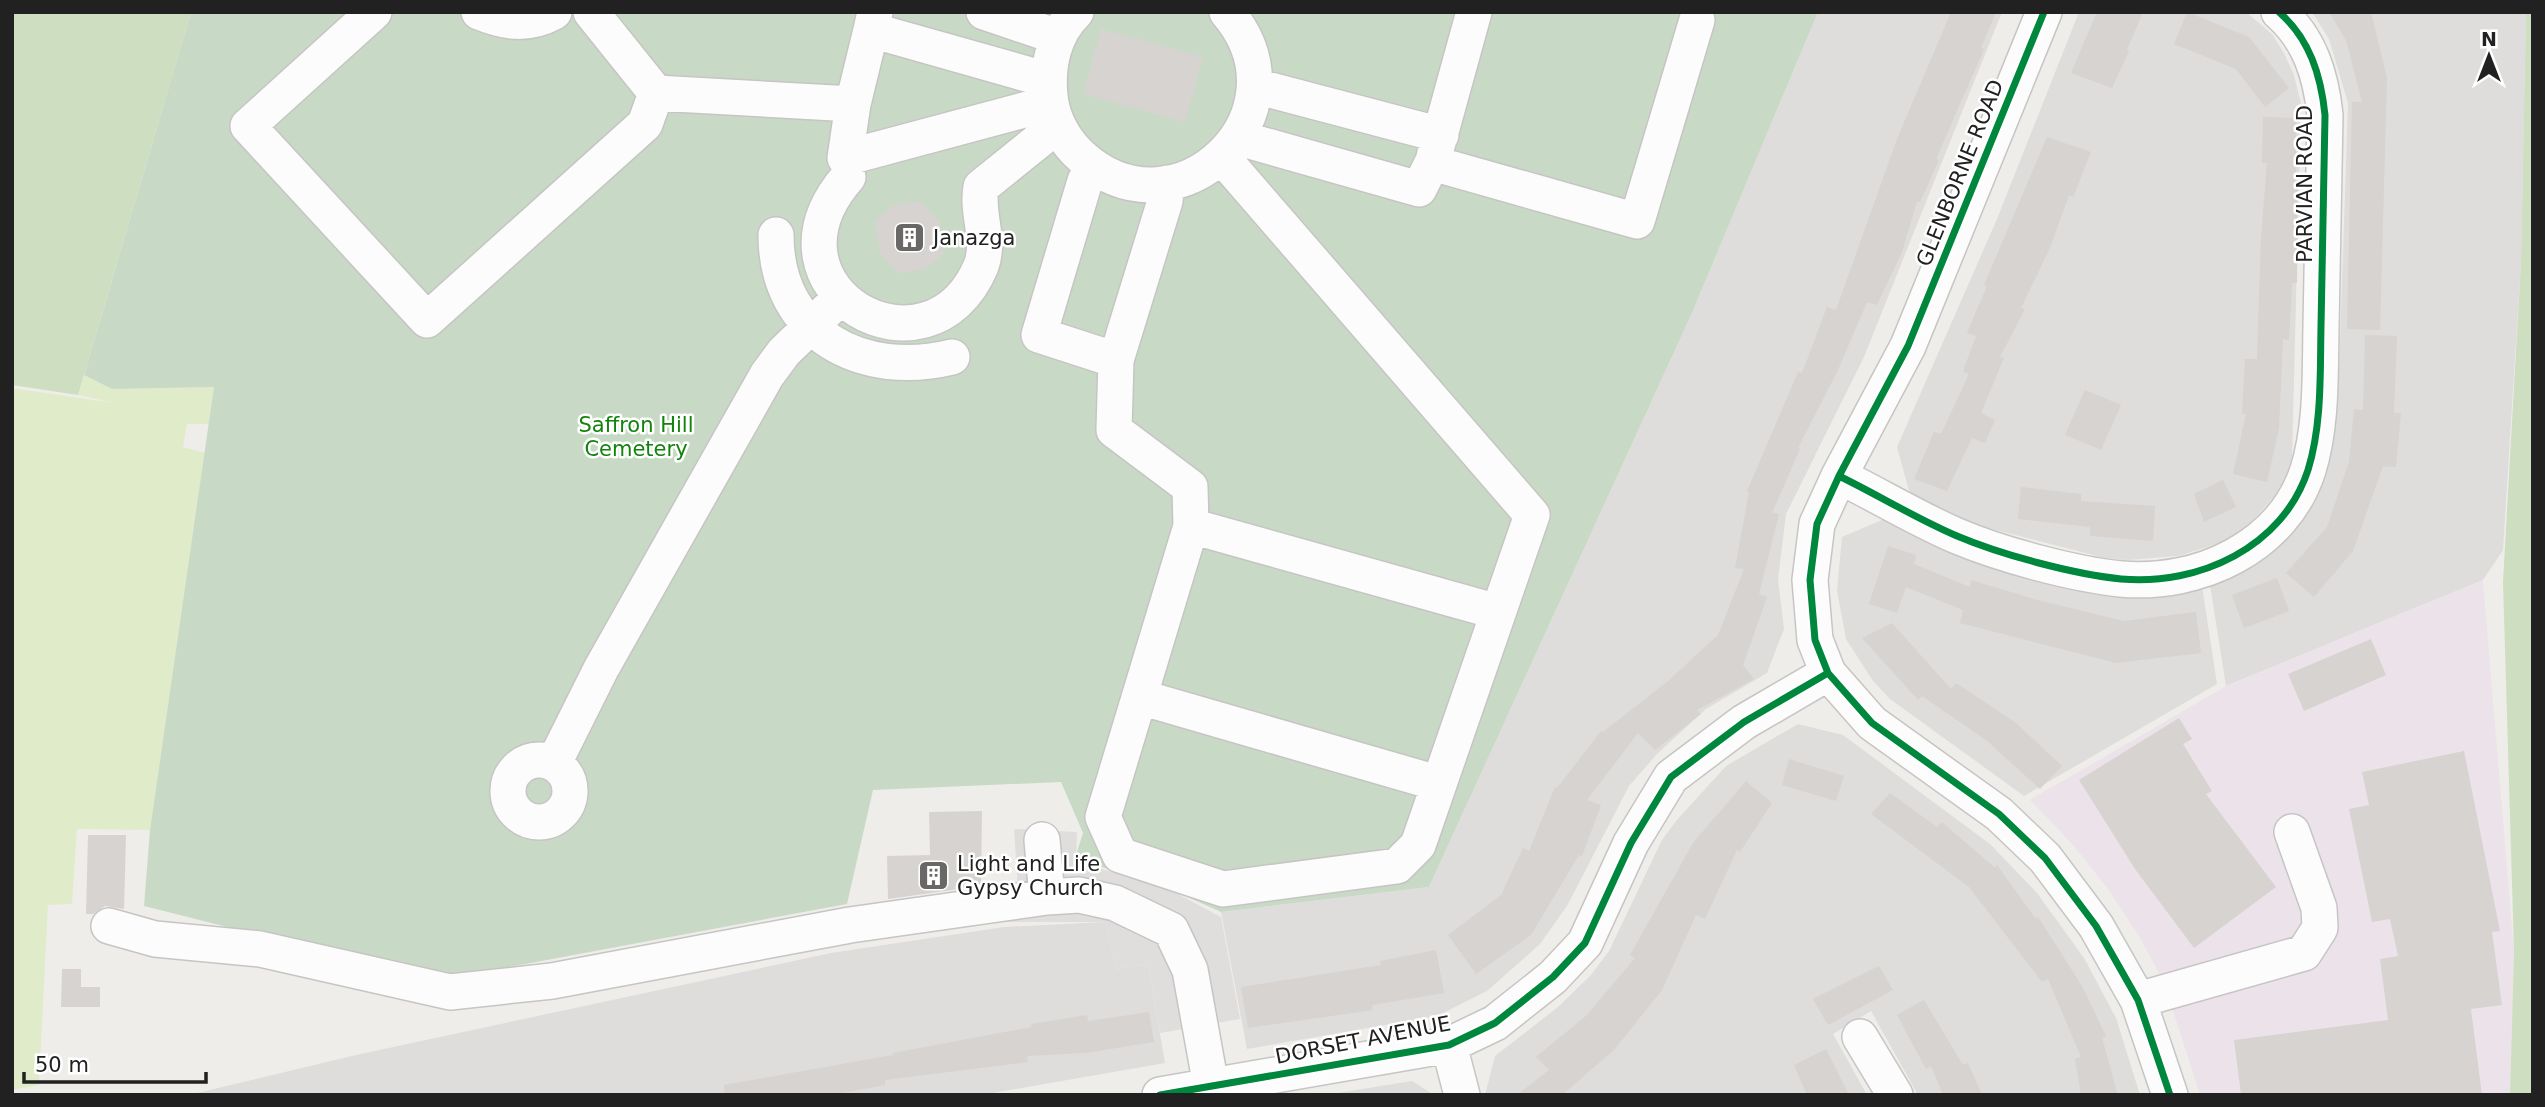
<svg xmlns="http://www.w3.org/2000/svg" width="2545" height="1107" font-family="'DejaVu Sans',sans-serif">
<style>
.residential{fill:#dedddb}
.industrial{fill:#ece3ea}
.grass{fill:#e0ecc9}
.forest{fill:#cedec0}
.cemetery{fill:#c8dac6}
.parking{fill:#dfdedd}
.building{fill:#d6d3d1}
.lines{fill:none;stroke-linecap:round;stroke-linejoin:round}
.minor-casing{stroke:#c6c5c4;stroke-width:38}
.minor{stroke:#fdfcfc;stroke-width:35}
.cycleway-casing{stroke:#fff;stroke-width:11}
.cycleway{stroke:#00873e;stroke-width:7}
.labels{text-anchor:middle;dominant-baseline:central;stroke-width:5;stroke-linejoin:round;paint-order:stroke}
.street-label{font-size:21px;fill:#212121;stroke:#fff}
.poi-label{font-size:21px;fill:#212121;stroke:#fff;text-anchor:start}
.park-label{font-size:21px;fill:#12830b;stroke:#fff}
</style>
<rect width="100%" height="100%" fill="#efedea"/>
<path class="residential" d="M1818 12H2002L1864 357 1786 514 1778 579 1784 629 1767 673 1706 709 1657 754 1629 786 1567 906 1540 944 1487 991 1437 1016 1247 1049 1221 912 1429 887 1692 313Z
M2079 12H2246L2272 34 2284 53 2294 75 2301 104 2292 457 2286 478 2275 496 2246 528 2230 540 2178 556 2127 560 2105 558 1980 526 1910 494 1897 447 1997 219Z
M2312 12H2526L2521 262 2503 550 2483 580 2226 686 2210 585 2247 570 2284 542 2313 502 2328 461 2338 402 2348 103 2329 39Z
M1884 519 1968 560 2046 580 2202 586 2217 684 2024 796 1890 699 1873 681 1846 639 1837 591 1842 537Z
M1798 724 1843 735 1990 844 2037 893 2084 958 2116 1018 2140 1095H1918L1871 1011 1833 1034 1867 1095H1485L1495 1056 1558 1007 1591 975 1609 951 1662 840 1676 821 1726 766Z
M1106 922 1116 969 1148 964 1165 1063 981 1095H189L356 1055 831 953 1004 927Z
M1412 1081 1434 1095H1325Z"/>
<path class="industrial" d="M2483 580 2514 951 2510 1095H2200L2163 980 2138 935 2108 889 2073 845 2030 800 2226 686Z"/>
<path class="grass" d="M84 375 112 389 214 387 209 424H187L183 447 205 453 150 830 77 829 72 904 48 905 39 1085 12 1090V388L114 403 78 395Z"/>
<path class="forest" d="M12 12H191L78 395 12 385Z
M2526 12H2533V1095H2510L2514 951 2503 582 2521 262Z"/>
<path class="cemetery" d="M191 12H1818L1692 313 1429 887 1221 912 1174 891 1075 858 1083 833 1061 782 873 790 847 904 455 977 385 967 144 906 150 830 214 387 112 389 84 375Z"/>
<path class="parking" d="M1014 829 1077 832 1076 862 1163 886 1221 917 1240 1019 1160 1033 1148 964 1116 969 1106 922H995L1018 890Z"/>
<path class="building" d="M1951 12H1996L1981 48 1984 49 1936 159 1939 160 1920 202 1917 201 1902 252 1877 305 1867 302 1838 370 1798 448 1800 449 1772 513 1779 514 1759 594 1767 597 1743 665 1754 679 1697 710 1701 714 1655 750 1638 733 1587 800 1601 805 1582 856 1579 855 1531 935 1476 974 1448 935 1501 895 1523 848 1529 851 1555 787 1557 788 1601 731 1603 732 1668 681 1718 635 1744 569 1735 568 1749 492 1747 491 1798 372 1802 373 1827 307 1836 310 1897 139Z
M2097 12H2143L2127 50 2129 51 2112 88 2071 73Z
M2187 12 2249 37 2289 88 2265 107 2236 69 2174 44Z
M2329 12H2371L2387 78 2380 330 2347 329 2352 102H2362L2346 40Z
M1101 29 1203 57 1185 122 1083 94Z
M2263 117 2296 118V182H2298L2297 283H2292L2289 340 2283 339 2279 428 2267 482 2233 474 2246 414H2242L2245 359H2257L2261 237 2267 163H2262Z
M2047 137 2091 152 2073 197 2069 195 2050 248 2021 308 2025 309 2000 357 2004 358 1981 413 1995 420 1985 443 1972 438 1947 491 1914 479 1934 432 1941 434 1969 374 1963 371 1976 336 1967 333 1987 286 1984 285Z
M920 201 940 222 943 254 925 269 897 273 880 253 875 221 891 206Z
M2365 335 2397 336 2394 413H2401L2396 467 2383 466 2353 551 2314 597 2286 573 2327 527 2349 462 2354 409 2363 410Z
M2085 390 2121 405 2101 450 2065 435Z
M2223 480 2236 507 2204 522 2194 494Z
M2021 487 2081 494V501L2155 506 2153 541 2090 536V527L2018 519Z
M1888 546 1916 555 1914 564 1970 587 1971 580 2037 600 2124 621 2196 612 2201 653 2116 663 1960 623 1963 610 1906 587 1897 613 1869 604Z
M2277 578 2289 611 2244 628 2232 595Z
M1892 623 1951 689 1956 683 2016 723 2062 766 2040 789 1986 740 1922 696 1918 700 1862 638Z
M2371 639 2386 675 2304 711 2288 674Z
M2179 718 2192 739 2183 744 2212 791 2206 794 2276 887 2194 948 2135 869 2079 780Z
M2464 751 2500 931 2492 932 2502 1005 2471 1009 2482 1095H2241L2234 1040 2388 1020 2380 959 2398 956 2390 919 2372 922 2349 809 2369 805 2362 772Z
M1789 759 1844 776 1836 801 1782 785Z
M1746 781 1772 803 1740 852 1737 850 1705 919 1696 915 1662 990 1614 1050 1562 1095H1517L1549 1070 1536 1057 1587 1015 1635 958 1630 955 1693 843Z
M1890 793 1937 827 1942 822 1995 868 1997 865 2035 918 2038 917 2082 986 2106 1036 2102 1038 2118 1095H2081L2075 1059 2081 1057 2048 979 2042 982 1969 887 1871 814Z
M982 811 981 886 888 899 887 856 930 855 929 812Z
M88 835H126L124 909 105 906 93 914H86Z
M1436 950 1444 993 1372 1005 1373 1010 1248 1028 1241 987 1381 965 1380 961Z
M1879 966 1893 990 1828 1025 1813 999Z
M62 969H81V987H100V1007H61Z
M1924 1000 1963 1065 1968 1063 1982 1095H1943L1931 1066 1926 1069 1897 1015Z
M1149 1012 1154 1042 1086 1053 1027 1056 1028 1062 885 1080V1085L831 1095H725L724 1085 893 1055V1053L1032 1027 1031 1024 1087 1015 1088 1021Z
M1826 1049 1849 1095H1807L1794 1065Z"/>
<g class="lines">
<defs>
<path id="minor" d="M374 12 248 126 427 320 645 124 656 93 591 12
M479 12C506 23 528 26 554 12
M875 12 871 30 1048 80
M984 12 1058 37
M1076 12C1053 34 1047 67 1050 96 1052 119 1065 142 1082 157 1178 243 1313 112 1227 12
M2044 12 1908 346 1839 476 1817 524 1810 580 1815 640 1828 673 1872 723 1999 814 2045 858 2096 926 2138 1000 2170 1095
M871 30 853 104 845 158 1050 103
M1255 86 1441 135
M656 93 853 104
M1239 138 1419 189 1432 163 1637 221 1697 20
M1434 157 1474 12
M1094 168 1085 181 1039 335 1116 360
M848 177C750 289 929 390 981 266 991 240 976 214 981 187L1058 125
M1167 183 1165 201 1116 360 1114 430 1190 487 1191 526 1498 612
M776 235C776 335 863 379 952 357
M1839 476C1878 495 1917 519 1957 536 2002 555 2073 574 2121 579 2199 586 2283 547 2308 470 2322 425 2320 374 2321 327 2322 257 2324 186 2325 115 2321 76 2310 39 2279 12
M1191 526 1103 817 1120 855 1223 889 1397 866 1418 845 1532 515 1222 157
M1140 697 1437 783
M508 791a31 31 0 1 1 62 0a31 31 0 1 1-62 0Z
M554 763 601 669 767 375 784 352 841 297
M1042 840 1047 897
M109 926 155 939 260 949 450 992 552 981 850 925 1047 897 1079 895 1115 903 1171 930 1190 970 1211 1086
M2138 1000 2304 953 2320 928 2319 908 2292 832
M1860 1037 1895 1095
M1449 1045 1462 1095
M1160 1095 1449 1045 1495 1023 1553 977 1585 943 1631 843 1671 777 1744 722 1828 673"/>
</defs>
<use href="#minor" class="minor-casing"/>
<use href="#minor" class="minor"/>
<defs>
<path id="cycleway" d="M2044 12 1908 346 1839 476 1817 524 1810 580 1815 640 1828 673 1872 723 1999 814 2045 858 2096 926 2138 1000 2170 1095
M1839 476C1878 495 1917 519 1957 536 2002 555 2073 574 2121 579 2199 586 2283 547 2308 470 2322 425 2320 374 2321 327 2322 257 2324 186 2325 115 2321 76 2310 39 2279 12
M1160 1095 1449 1045 1495 1023 1553 977 1585 943 1631 843 1671 777 1744 722 1828 673"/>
</defs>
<use href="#cycleway" class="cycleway-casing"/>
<use href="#cycleway" class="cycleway"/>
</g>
<defs>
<symbol id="building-square" viewBox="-11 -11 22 22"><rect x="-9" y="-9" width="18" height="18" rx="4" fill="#696867" stroke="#fff"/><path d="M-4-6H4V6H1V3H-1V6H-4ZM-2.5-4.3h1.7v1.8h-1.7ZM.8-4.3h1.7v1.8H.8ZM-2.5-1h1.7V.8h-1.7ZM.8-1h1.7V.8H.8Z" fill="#fff"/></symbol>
</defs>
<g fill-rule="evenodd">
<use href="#building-square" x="892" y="220" width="35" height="35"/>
<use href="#building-square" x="916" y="858" width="35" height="35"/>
</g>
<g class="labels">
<g class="street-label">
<text transform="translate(1960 173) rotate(-68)">GLENBORNE ROAD</text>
<text transform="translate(2305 184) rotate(-90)">PARVIAN ROAD</text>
<text transform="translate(1363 1040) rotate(-11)">DORSET AVENUE</text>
</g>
<g class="poi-label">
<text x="933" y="238">Janazga</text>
<text x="957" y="864">Light and Life<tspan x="957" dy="24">Gypsy Church</tspan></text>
</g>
<g class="park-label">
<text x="636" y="425">Saffron Hill<tspan x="636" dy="24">Cemetery</tspan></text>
</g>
</g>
<rect width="2545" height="1107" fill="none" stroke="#212121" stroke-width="28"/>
<g transform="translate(2489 56)" stroke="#ffffff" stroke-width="5" paint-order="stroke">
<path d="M0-5L12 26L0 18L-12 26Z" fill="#212121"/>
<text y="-10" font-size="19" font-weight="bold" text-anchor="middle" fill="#212121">N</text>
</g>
<path d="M24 1072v10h182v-10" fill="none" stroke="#212121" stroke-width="3.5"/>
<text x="35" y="1072" font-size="21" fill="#212121" stroke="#ffffff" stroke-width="5" paint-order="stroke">50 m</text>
</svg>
